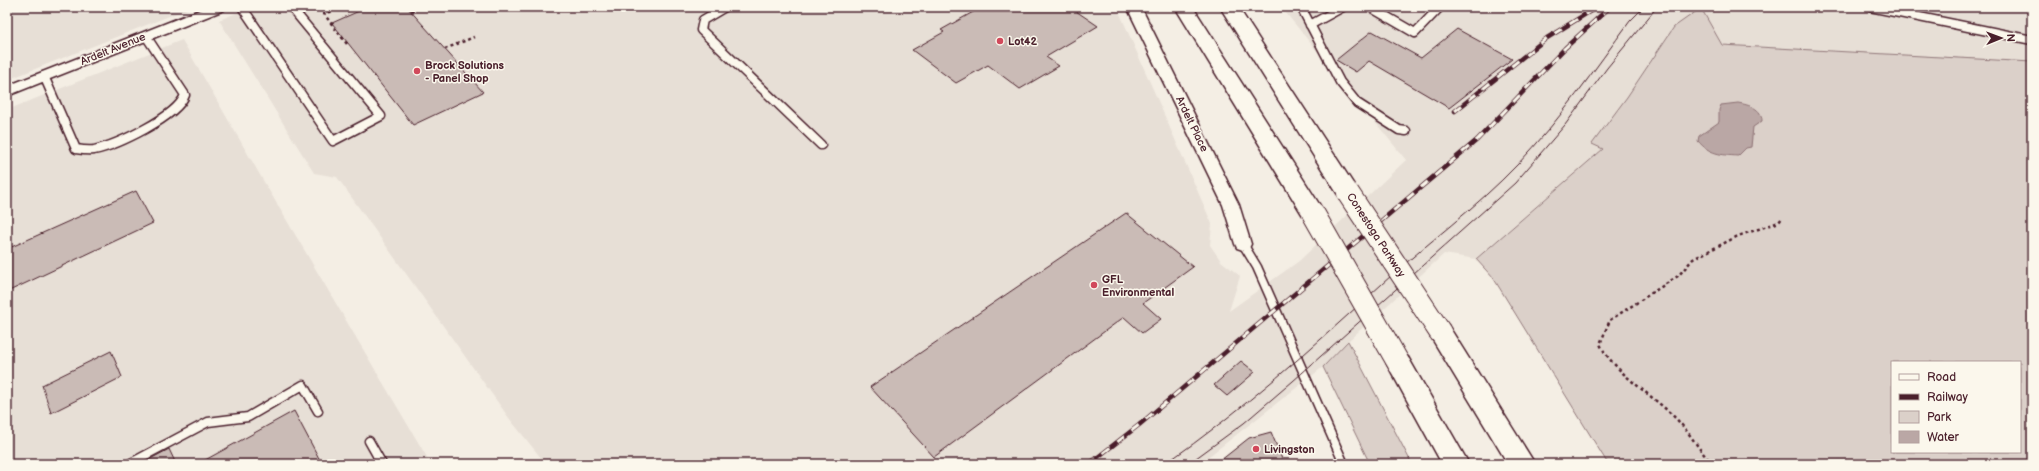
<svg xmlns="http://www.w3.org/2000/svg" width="2039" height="471" font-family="'Balsamiq Sans',sans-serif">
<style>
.built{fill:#e7dfd6}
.green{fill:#dbd0c9;stroke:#92787a;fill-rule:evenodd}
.water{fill:#baa7a5;stroke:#8d7174}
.building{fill:#cabbb6;stroke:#4a1f2b}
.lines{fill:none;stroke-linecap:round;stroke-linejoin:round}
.lane-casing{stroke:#4a1f2b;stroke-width:11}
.street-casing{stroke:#4a1f2b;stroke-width:3}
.highway-casing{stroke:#4a1f2b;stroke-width:3}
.path{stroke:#4a1f2b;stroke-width:2.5;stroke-dasharray:3 3;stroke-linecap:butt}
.lane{stroke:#fbf7ec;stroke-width:8}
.street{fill:#fbf7ec;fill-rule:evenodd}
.highway{fill:#fbf7ec;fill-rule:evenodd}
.tram{stroke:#4a1f2b;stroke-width:1}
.rail-casing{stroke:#4a1f2b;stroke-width:4.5}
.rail{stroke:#fbf7ec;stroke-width:3;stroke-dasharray:9;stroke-linecap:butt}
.highway-bridge-casing{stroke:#4a1f2b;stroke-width:24;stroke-linecap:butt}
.highway-bridge{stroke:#fbf7ec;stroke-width:22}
.poi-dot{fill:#d1495b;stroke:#fbf7ec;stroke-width:1.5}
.labels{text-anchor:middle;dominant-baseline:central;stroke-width:3;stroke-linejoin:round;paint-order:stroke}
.poi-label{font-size:11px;font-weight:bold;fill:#4a1f2b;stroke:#fbf7ec;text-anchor:start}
.street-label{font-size:11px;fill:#4a1f2b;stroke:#fbf7ec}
</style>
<rect width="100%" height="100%" fill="#f4eee4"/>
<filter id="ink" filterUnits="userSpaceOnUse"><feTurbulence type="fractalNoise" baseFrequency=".025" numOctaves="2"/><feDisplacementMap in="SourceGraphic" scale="8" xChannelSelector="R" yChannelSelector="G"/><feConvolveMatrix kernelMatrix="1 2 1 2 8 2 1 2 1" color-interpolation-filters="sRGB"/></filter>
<g filter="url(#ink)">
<path class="built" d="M7 7H192L7 80Z
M252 7H1115L1121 16 1212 224 1210 245 1221 261 1240 276 1229 311 1299 261 1406 160 1281 7H2032V63L1723 45 1476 259 1444 254 1348 341 1323 367 1199 464H546L509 418 337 177 314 173 219 20Z
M182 40 264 182 431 464H7V110Z"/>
<path class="green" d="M1701 8 1722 45 2032 62V464H1608L1494 279 1476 259 1603 149 1592 144 1627 97 1674 27ZM1892 362H2020V452H1892Z
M1348 341 1412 464H1370L1323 367Z"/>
<path class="water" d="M1738 103C1749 105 1762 108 1762 121L1753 127 1751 147 1746 148 1738 156C1721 155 1709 154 1698 141L1699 136 1719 122V110L1721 105Z"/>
<path class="building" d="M363 7H407L483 92 413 125 332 23 359 11Z
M982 7H1070L1098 26 1046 57 1059 66 1020 89 988 65 956 83 912 50 944 32 941 30Z
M1457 29 1512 59 1449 108 1369 61 1356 72 1336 60 1372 31 1421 58Z
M136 191 153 223 7 292V249Z
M1126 213 1193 267 1143 303 1161 319 1142 333 1124 317 934 457 870 387Z
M111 351 122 377 51 413 42 385Z
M1241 361 1255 372 1227 396 1214 385Z
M294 411 322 464H198Z
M1271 432 1284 464H1216L1249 438Z
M169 449 176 464H141Z"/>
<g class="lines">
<defs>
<path id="lane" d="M242 7 333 141 381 116 295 12 305 7
M725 7 703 20 701 30 821 145
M1301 7 1340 82 1357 103 1399 130 1406 131
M1370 7 1415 33 1440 7
M1870 7 2032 40
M1310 25 1343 7
M44 76 76 149C82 150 88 151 94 150 117 145 177 117 185 95L146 36
M1243 244 1257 267 1344 464
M369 441 382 464
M129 464 208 422 248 417 303 385 318 411"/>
<path id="street" d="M207 7H226L224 10 7 96V86Z
M1127 7H1141L1239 205 1251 244 1249 248 1243 250 1237 248 1235 244 1223 205Z"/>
<path id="highway" d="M1175 7H1193L1321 207 1324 213 1321 219 1313 221 1305 219Z
M1220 7H1238L1356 188 1359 193 1356 198 1348 201 1340 198Z
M1440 322 1448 325 1535 464H1508L1428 332 1432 325Z
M1399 354 1408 357 1469 464H1442L1387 364 1390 357Z"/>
</defs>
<use href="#lane" class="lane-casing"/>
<use href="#street" class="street-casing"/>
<use href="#highway" class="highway-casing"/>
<path class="path" d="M342 7 324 14 347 44
M411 11 420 7
M445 49 474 37
M1713 464C1700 452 1692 436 1680 423 1657 397 1615 375 1600 344L1610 320 1678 276 1693 259 1738 236 1779 222 1782 218"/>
<use href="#lane" class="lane"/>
<use href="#street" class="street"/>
<use href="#highway" class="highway"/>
<path class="tram" d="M1165 464C1243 410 1312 348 1382 284 1427 243 1476 208 1518 164 1560 120 1594 70 1630 21L1644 7
M1188 464 1244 423 1293 381 1515 183 1565 125 1607 68 1657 7"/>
<defs>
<path id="rail" d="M1455 111 1547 38 1597 7
M1089 464 1139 425 1477 140 1565 48 1610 7"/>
</defs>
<use href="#rail" class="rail-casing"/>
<use href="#rail" class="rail"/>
<defs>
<path id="highway-bridge" d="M1348 193 1440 332
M1313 213 1399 364"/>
</defs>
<use href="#highway-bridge" class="highway-bridge-casing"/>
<use href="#highway-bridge" class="highway-bridge"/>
</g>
</g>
<g class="poi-dot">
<circle cx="1000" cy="41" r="4"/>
<circle cx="417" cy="71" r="4"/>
<circle cx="1094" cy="285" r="4"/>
<circle cx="1256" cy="449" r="4"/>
</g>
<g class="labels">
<g class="poi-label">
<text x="1008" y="41">Lot42</text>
<text x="425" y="65">Brock Solutions<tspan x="425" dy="13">- Panel Shop</tspan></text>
<text x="1102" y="279">GFL<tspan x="1102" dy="13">Environmental</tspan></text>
<text x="1264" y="449">Livingston</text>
</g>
<g class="street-label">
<text transform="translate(113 49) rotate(-22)">Ardelt Avenue</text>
<text transform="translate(1192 124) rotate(64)">Ardelt Place</text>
<text transform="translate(1376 235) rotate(57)">Conestoga Parkway</text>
</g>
</g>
<rect width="2039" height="471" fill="none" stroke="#fbf7ec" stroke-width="24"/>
<rect x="12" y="12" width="2015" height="447" fill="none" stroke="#4a1f2b" stroke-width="1.5" filter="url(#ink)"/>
<rect x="1891" y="361" width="130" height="92" fill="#fbf7ec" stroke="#b4a19f"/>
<rect x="1899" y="374" width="20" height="6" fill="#fbf7ec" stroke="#b4a19f"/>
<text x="1927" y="381" font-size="12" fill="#4a1f2b">Road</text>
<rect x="1899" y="394" width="20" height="6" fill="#4a1f2b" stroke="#b4a19f"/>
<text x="1927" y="401" font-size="12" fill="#4a1f2b">Railway</text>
<rect x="1899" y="411" width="20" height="12" fill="#dbd0c9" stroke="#b4a19f"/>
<text x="1927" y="421" font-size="12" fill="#4a1f2b">Park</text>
<rect x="1899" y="431" width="20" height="12" fill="#baa7a5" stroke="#b4a19f"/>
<text x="1927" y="441" font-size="12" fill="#4a1f2b">Water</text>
<g transform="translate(2001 38) rotate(89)" stroke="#fbf7ec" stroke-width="3" paint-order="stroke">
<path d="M0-3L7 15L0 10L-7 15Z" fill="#4a1f2b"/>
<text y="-6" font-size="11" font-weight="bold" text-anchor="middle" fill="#4a1f2b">N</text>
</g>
</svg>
